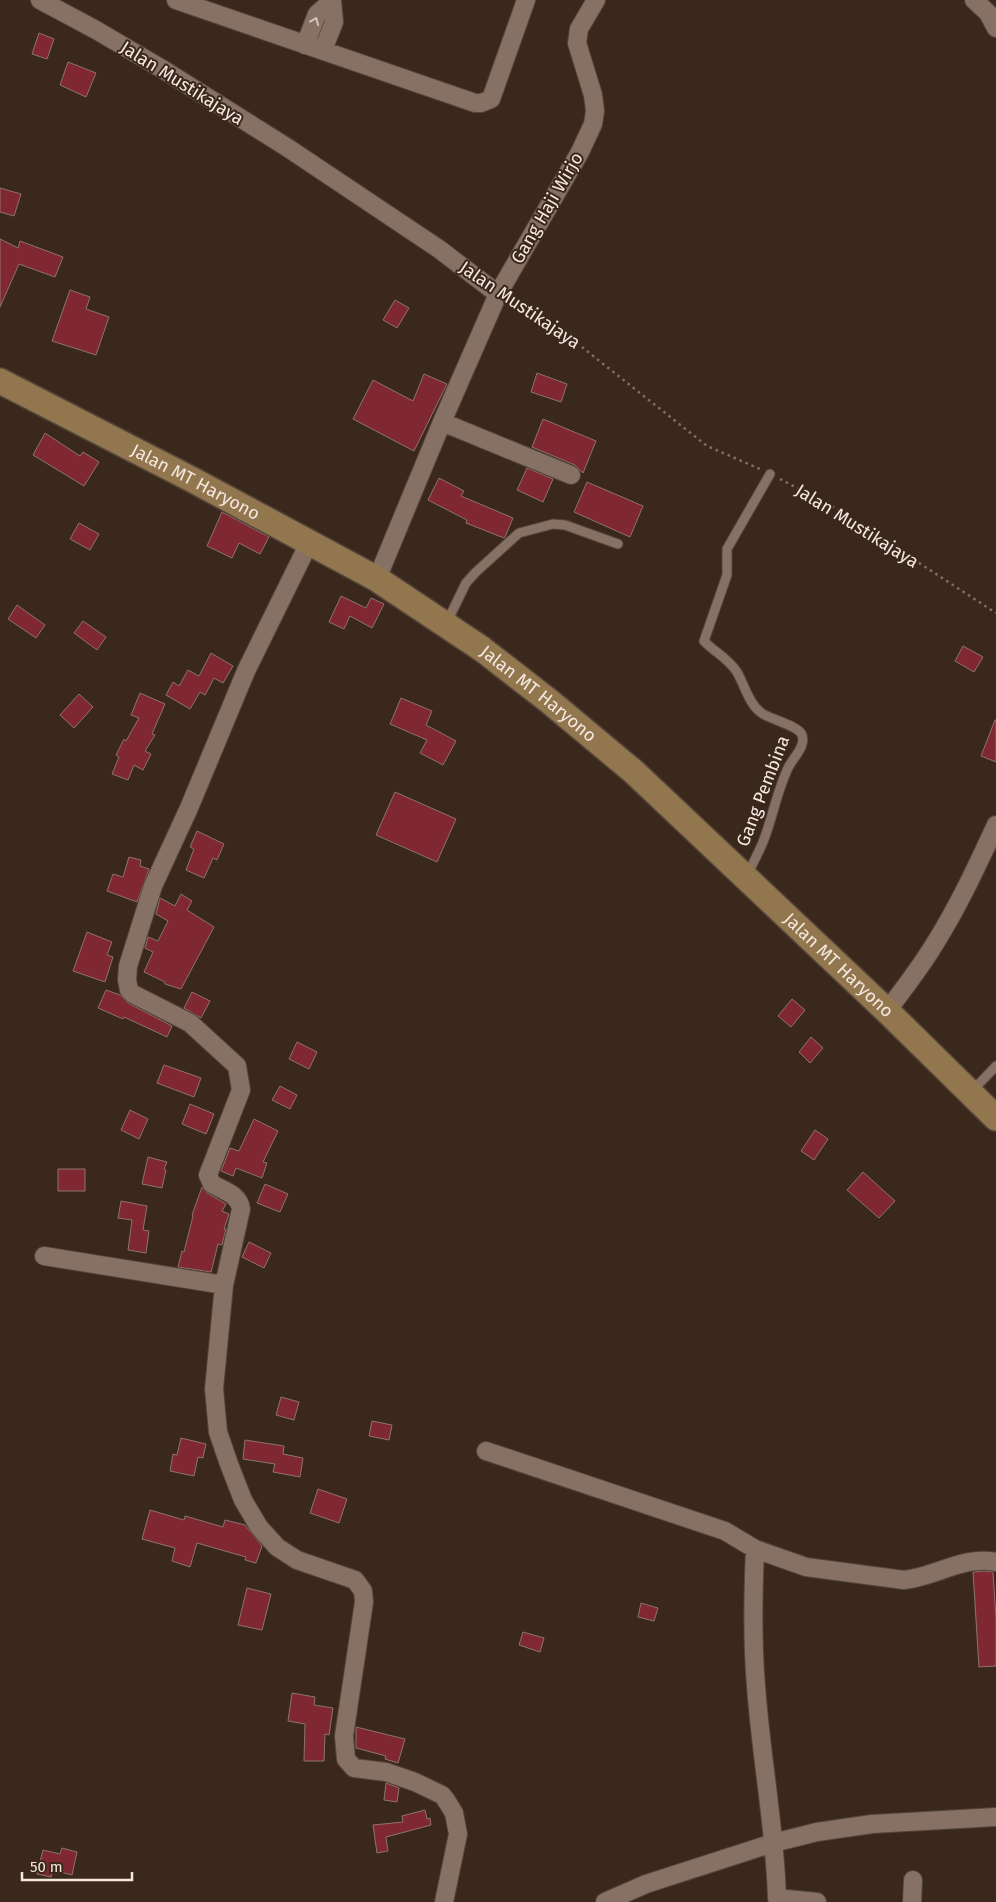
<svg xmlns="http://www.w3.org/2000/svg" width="996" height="1902" font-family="'Fira Sans',sans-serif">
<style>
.building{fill:#802831;stroke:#8d7272}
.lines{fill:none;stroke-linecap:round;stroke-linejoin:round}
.service-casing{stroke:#55453b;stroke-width:11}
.minor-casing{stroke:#55453b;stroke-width:20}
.secondary-casing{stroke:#55453b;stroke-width:28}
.path{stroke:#806f66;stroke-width:2.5;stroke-dasharray:2.5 4;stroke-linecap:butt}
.service{stroke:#877164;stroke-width:9}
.minor{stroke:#877164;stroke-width:18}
.secondary{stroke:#92764d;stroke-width:25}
.oneway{stroke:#d4c4bc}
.labels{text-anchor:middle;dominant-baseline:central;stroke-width:4;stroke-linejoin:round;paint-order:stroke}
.street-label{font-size:18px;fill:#f5e8e1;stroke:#3b281d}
</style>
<rect width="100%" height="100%" fill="#3b281d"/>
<path class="building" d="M39 33 54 39 47 59 32 54Z
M68 62 96 73 86 97 60 85Z
M0 188 21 194 14 216 0 212Z
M0 239 18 248 20 241 63 257 55 277 19 264 0 307Z
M70 290 90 297 86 309 109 317 96 355 52 341Z
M395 300 409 308 397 328 383 320Z
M537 373 567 384 561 402 531 392Z
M424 374 447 384 414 451 353 419 373 380 413 401Z
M543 419 596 441 583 473 575 465 532 447Z
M45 433 80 456 83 452 99 462 84 486 33 455Z
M527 468 553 479 543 502 517 490Z
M439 478 464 491 461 496 513 518 505 537 504 538 466 523 467 520 428 500Z
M587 482 643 506 630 537 574 512Z
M222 512 269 537 260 554 239 543 232 558 207 546Z
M79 523 99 534 90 550 70 539Z
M341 596 366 608 371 598 384 604 372 628 350 616 344 629 329 622Z
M17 605 45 625 36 638 8 619Z
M83 621 106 637 97 650 74 633Z
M963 646 983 657 974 672 955 661Z
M211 653 233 666 223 683 214 678 205 695 200 692 190 709 166 695 173 682 179 686 188 670 199 676Z
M140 693 165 704 152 734 155 735 145 751 151 754 143 770 134 765 128 780 112 774 119 757 116 755 124 739 126 741 139 718 131 715Z
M79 694 93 707 74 728 60 715Z
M401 698 432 711 426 725 456 741 443 765 420 753 427 740 390 724Z
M995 720H996V762L981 756Z
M395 792 456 819 437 862 376 835Z
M197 831 224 844 217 860 213 858 204 878 186 870 194 849 190 847Z
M129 857 141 860 140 866 149 869 137 902 107 891 113 874 123 877Z
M181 894 192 901 187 910 214 927 181 989 165 984V982L144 972 153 952 145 948 148 937 158 941 168 921 156 914 160 898 175 906Z
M87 932 112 942 107 955 113 957 105 982 73 971Z
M106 990 120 995 128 1003 172 1026 167 1037 124 1017 123 1019 98 1008Z
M192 992 210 1001 201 1018 184 1008Z
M792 999 805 1010 791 1027 778 1016Z
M811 1037 823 1048 810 1063 799 1052Z
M297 1042 317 1052 309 1069 289 1059Z
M164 1065 201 1078 194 1097 157 1083Z
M280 1086 297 1095 290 1109 272 1100Z
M190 1104 214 1114 206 1134 182 1124Z
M130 1110 148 1119 139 1139 121 1130Z
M254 1119 278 1131 263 1162 267 1163 262 1178 236 1168 233 1176 221 1171 230 1148 239 1151Z
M815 1130 828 1139 814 1160 801 1151Z
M148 1157 167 1162 164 1169 166 1170 162 1188 142 1184Z
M58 1169H85V1191H58Z
M863 1172 895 1201 879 1218 847 1190Z
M265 1184 288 1194 280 1212 257 1203Z
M202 1187 207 1193 226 1204 222 1211 229 1214 224 1229H226L222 1245 218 1244 211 1272 178 1267 182 1251 184 1252 193 1216 192 1215Z
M121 1201 147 1206 143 1230 149 1231 146 1253 128 1250 132 1220 118 1218Z
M249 1242 271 1253 264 1268 242 1257Z
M281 1397 299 1402 294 1420 276 1415Z
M372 1421 392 1425 389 1440 369 1436Z
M181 1438 206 1444 203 1458 198 1457 194 1476 170 1471 173 1454 177 1455Z
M245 1440 284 1446 283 1454 303 1458 300 1477 273 1472 275 1464 243 1459Z
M318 1489 347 1499 339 1523 310 1513Z
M150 1510 184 1520 185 1516 223 1527 225 1520 245 1525 262 1546 256 1563 245 1560 246 1557 197 1543 190 1567 172 1561 175 1548 142 1539Z
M984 1571 993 1572 996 1618V1666L979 1667 973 1572Z
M247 1588 271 1594 262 1630 238 1625Z
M641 1603 658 1608 654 1621 638 1617Z
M523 1632 544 1638 540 1652 519 1645Z
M292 1693 315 1697 314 1705 333 1708 329 1735 325 1734 324 1761H304L305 1724 288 1721Z
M356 1727 405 1739 398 1763 385 1759 386 1756 356 1748Z
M386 1783 399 1788 397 1802 384 1800Z
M425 1810 427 1819 430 1818 431 1825 386 1837 388 1851 377 1853 373 1825 403 1822 402 1816Z
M62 1848 77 1852 72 1875 53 1870 51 1877 37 1874 43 1850 60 1854Z"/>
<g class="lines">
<defs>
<path id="service" d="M446 624 466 583 476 572 519 533 553 524 565 525 618 544
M746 877C752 865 758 854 763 842 773 817 777 790 789 766 794 757 806 746 802 735 799 726 773 720 763 714 749 705 745 686 737 672 727 657 714 652 704 641L727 575V549L770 474
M972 1091 996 1066"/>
<path id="minor" d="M40 0 96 30 164 70 288 148 439 249 498 294
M176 0 475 103H481L491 99 526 0
M974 0 988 13 996 28
M305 45 317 14 331 2
M323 50 334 22 332 0
M442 422 571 475
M309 543 246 671 189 808 153 886 128 966 127 980 129 990 133 994 190 1023 237 1066 241 1090 208 1175 212 1184C224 1191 239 1194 241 1209L224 1285 214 1389 218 1432 229 1464 243 1500 259 1527 277 1547 297 1560 355 1580 363 1591 364 1602 344 1736 346 1759 354 1768 386 1772 415 1782 442 1795 446 1800 454 1813 458 1834 444 1902
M377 579 442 422 498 294 580 152 593 124 595 111 593 95 577 43 579 29 596 0
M887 1011C903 990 920 968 934 945 958 907 977 866 996 825
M44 1256 224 1285
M486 1451 725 1531 755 1549C753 1594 752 1640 756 1686 761 1757 775 1827 777 1898L817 1902
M755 1549 806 1567 904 1580C935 1577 964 1555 996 1562
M605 1902 646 1884 773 1843 817 1832 872 1824 996 1817
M912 1902 913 1880"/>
<g id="secondary">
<path id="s1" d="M0 381 191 479 377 579 482 649 549 701 634 772 887 1011 996 1118"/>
</g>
</defs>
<use href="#service" class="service-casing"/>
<use href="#minor" class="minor-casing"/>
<use href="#secondary" class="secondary-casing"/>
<path class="path" d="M511 301 578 344 707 446 760 469
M780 479 833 507 996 613"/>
<use href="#service" class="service"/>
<use href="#minor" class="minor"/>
<use href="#secondary" class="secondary"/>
</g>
<defs><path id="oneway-chevron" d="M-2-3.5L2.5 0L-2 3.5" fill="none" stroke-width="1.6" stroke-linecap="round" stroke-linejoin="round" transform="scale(1.25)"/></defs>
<use class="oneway" href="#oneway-chevron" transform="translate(315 21) rotate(-67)"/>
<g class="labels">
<g class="street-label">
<text transform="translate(182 83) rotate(32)">Jalan Mustikajaya</text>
<text transform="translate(547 208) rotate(-60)">Gang Haji Wirjo</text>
<text transform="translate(520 305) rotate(34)">Jalan Mustikajaya</text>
<text stroke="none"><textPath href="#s1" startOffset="220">Jalan MT Haryono</textPath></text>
<text transform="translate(857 526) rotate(32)">Jalan Mustikajaya</text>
<text stroke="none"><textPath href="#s1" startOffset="624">Jalan MT Haryono</textPath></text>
<text transform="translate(763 791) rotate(-69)">Gang Pembina</text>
<text stroke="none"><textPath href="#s1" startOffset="1029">Jalan MT Haryono</textPath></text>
</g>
</g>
<path d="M22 1872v8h110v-8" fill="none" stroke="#f5e8e1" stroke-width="2.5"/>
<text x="30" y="1872" font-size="15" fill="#f5e8e1" stroke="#3b281d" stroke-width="4" paint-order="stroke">50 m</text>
</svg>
